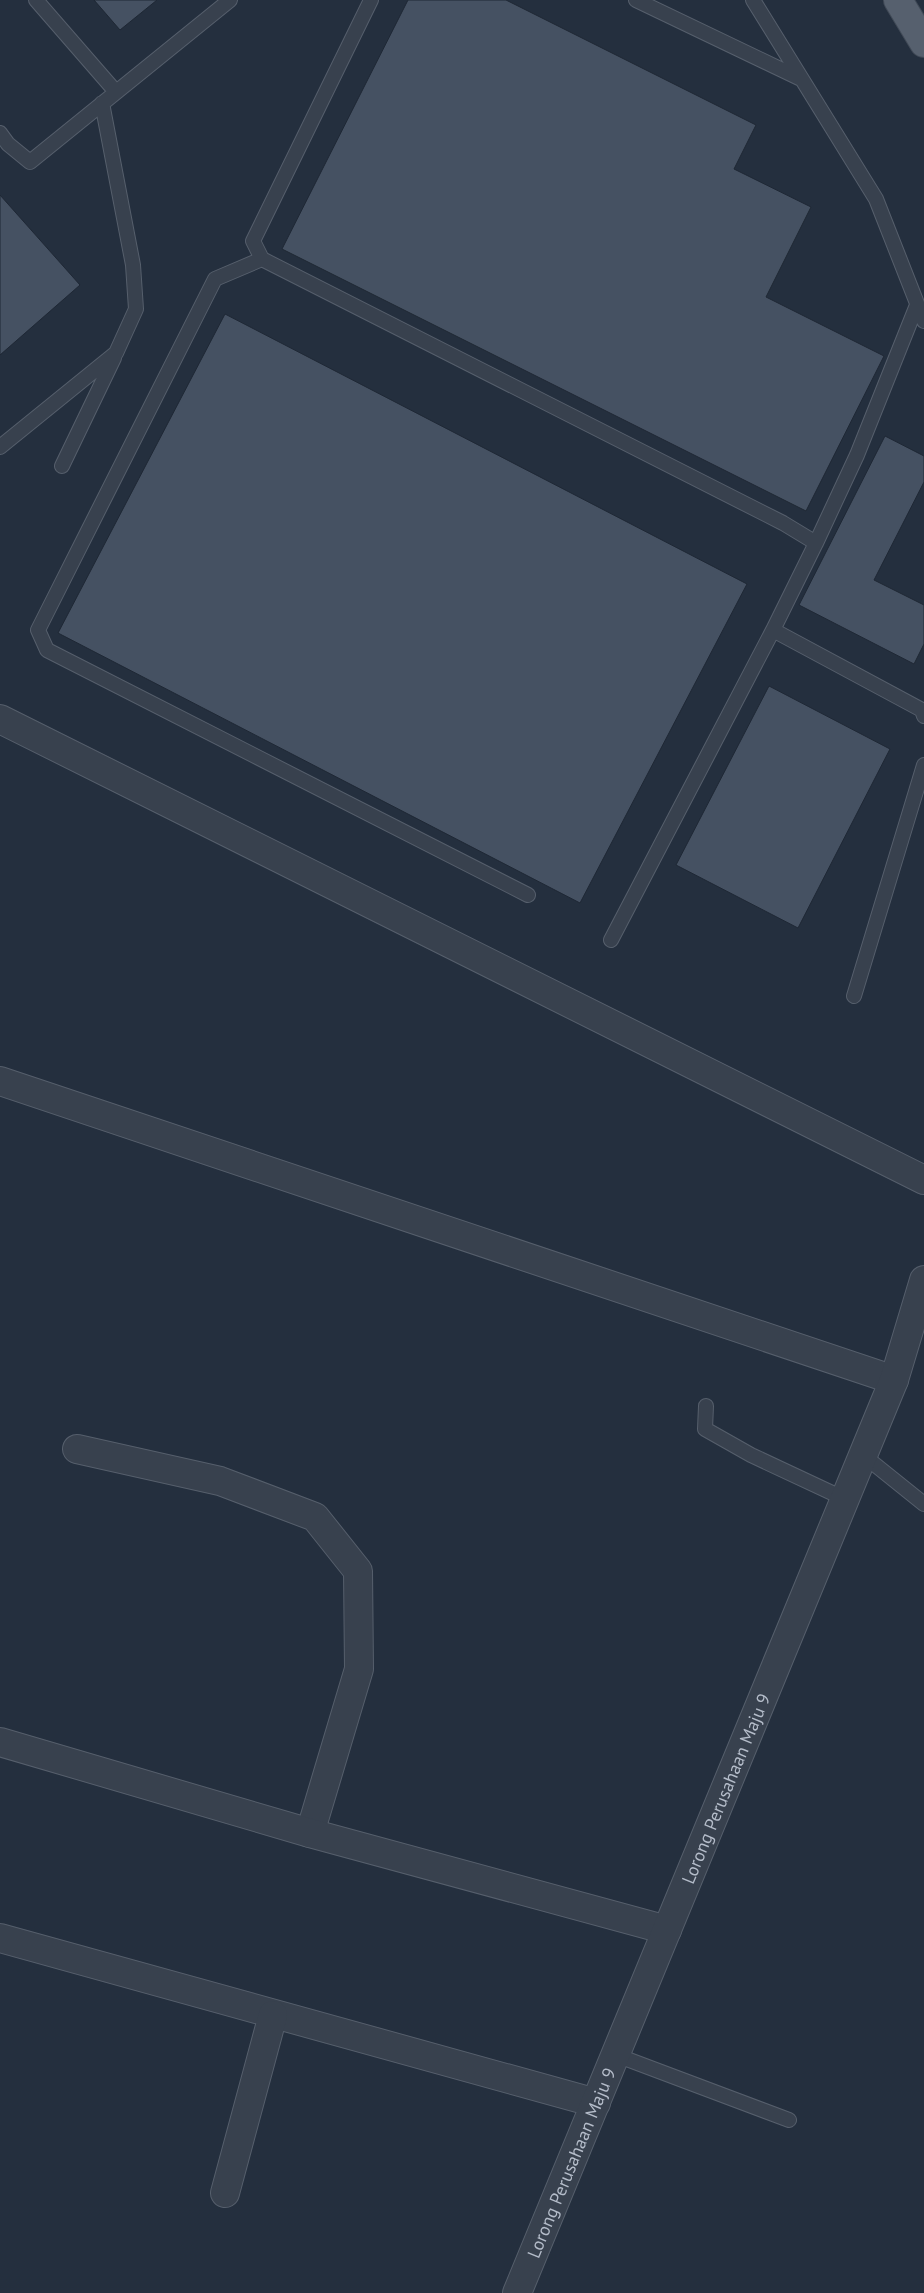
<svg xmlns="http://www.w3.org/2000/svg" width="924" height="2293" font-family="'PT Sans',sans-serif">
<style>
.building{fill:#455162;stroke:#1f2835}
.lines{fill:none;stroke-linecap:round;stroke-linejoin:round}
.lane-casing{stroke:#565f6c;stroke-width:16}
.street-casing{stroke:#565f6c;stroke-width:30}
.primary-casing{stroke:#414a57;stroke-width:30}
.lane{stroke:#38414e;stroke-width:14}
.street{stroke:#38414e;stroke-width:28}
.primary{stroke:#56606e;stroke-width:28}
.labels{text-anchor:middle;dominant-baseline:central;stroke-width:4;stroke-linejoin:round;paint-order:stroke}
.street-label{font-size:18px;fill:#b4bcc9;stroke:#1d2633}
</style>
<rect width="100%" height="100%" fill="#242f3e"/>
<path class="building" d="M94 0H157L120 30Z
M408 0H506L756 125 734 169 811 207 766 297 884 356 806 511 282 249Z
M0 195 80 285 0 355Z
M225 314 747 584 580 903 58 633Z
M885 436 924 456V482L874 580 924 605V644L914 664 799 605Z
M769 686 890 749 798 928 676 865Z"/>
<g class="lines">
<defs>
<path id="lane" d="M36 0 116 92
M371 0 253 241 262 259 783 523 816 543 857 455 917 305
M636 0 801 79
M753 0 876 199 924 321
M0 133 8 144 30 162 230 0
M262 259 215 279 38 630 47 650 528 895
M0 447 116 353 136 309 133 265 102 103
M62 466 114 358
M816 543 773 630 922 710 924 716
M611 940 773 630
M854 996 924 765
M706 1406 705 1429 751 1455 845 1499
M863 1455 924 1504
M616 2055 789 2120"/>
<g id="street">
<path d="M0 719 924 1180"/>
<path d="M0 1081 894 1380"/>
<path d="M77 1449 220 1481 315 1517 358 1571 359 1669 310 1833"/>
<path d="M0 1742 310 1833 667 1930"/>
<path d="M0 1938 596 2103"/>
<path d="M225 2193 273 2015"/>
<path id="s1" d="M517 2293 894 1380 924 1280"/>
</g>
<path id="primary" d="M898 0 924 43"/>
</defs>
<use href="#lane" class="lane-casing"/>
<use href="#street" class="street-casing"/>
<use href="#primary" class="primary-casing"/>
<use href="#lane" class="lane"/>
<use href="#street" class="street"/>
<use href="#primary" class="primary"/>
</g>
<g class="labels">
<g class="street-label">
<text stroke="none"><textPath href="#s1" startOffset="546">Lorong Perusahaan Maju 9</textPath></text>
<text stroke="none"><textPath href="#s1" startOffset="141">Lorong Perusahaan Maju 9</textPath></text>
</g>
</g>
</svg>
